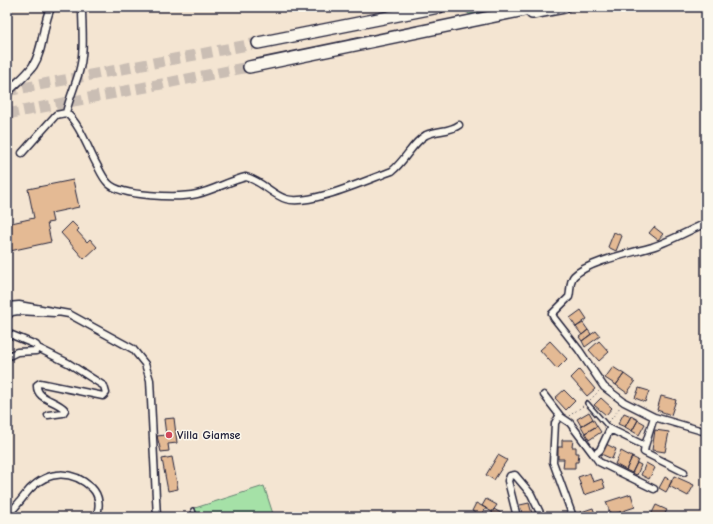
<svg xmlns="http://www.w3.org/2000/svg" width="713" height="524" font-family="'Comic Neue',sans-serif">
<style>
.green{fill:#a5e1a7;stroke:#648271}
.building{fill:#e4ba94;stroke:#22223b}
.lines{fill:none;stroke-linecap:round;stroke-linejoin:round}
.motorway-tunnel{stroke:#cabeb4;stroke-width:11;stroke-dasharray:11 5.5;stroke-linecap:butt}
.service-casing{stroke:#22223b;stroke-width:6}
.minor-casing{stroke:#22223b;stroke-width:9}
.tertiary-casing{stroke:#22223b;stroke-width:10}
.motorway-casing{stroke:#22223b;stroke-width:14}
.path{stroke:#22223b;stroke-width:1;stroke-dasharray:1 3;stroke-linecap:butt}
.service{stroke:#fbf7ec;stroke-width:3}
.minor{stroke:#fbf7ec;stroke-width:6}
.tertiary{stroke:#fbf7ec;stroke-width:7}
.motorway{stroke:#fbf7ec;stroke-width:11}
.poi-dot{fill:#d1495b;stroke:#fbf7ec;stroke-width:1.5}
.labels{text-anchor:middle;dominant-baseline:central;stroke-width:3;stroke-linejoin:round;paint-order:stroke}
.poi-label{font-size:12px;font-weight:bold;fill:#22223b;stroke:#fbf7ec;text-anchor:start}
</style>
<rect width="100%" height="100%" fill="#f4e5d2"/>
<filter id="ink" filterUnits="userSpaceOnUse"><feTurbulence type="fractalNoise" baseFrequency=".025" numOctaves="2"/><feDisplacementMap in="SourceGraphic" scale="8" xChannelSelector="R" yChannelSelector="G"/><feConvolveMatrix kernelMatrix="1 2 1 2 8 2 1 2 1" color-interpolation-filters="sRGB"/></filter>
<g filter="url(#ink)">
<path class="green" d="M464 7H508L469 14 464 10Z
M264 486 274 517H198L195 508Z"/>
<path class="building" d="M73 180 79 207 51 213 53 222 47 223 51 242 10 251 7 224 34 218 28 189Z
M72 222 79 229 77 231 87 242 90 239 97 247 84 259 61 233Z
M654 227 663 234 658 240 649 233Z
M614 232 622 236 616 251 608 247Z
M581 310 587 319 576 327 570 318Z
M583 323 588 330 582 335 576 327Z
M588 330 591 334 582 341 579 337Z
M596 331 600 336 585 347 582 341Z
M550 341 567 359 557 369 540 350Z
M599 341 609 352 599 361 589 350Z
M613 367 624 374 616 385 605 378Z
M579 370 595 389 587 396 571 378Z
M624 374 635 382 627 393 616 385Z
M639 388 649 391 645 402 635 398Z
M564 390 575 401 566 410 555 398Z
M661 396 676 400 671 415 657 410Z
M601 398 612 408 606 415 594 405Z
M589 412 593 419 581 426 577 419Z
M624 413 631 416 625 427 618 424Z
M631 416 638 420 632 431 625 427Z
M174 418 177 443 168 444 169 451 161 452 157 436 166 435 164 419Z
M593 419 597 426 585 433 581 426Z
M638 420 645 424 639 435 632 431Z
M597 426 601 432 589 440 585 433Z
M655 430 669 432 665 452 652 450Z
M562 440H573L572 447H576V453H579L578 462H575V468H563L564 459H558V447H562Z
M606 444 616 449 612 459 601 454Z
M621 451 632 457 626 470 615 464Z
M498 455 507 460 494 480 486 475Z
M172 457 178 489 168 491 162 459Z
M632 457 638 460 632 473 626 470Z
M637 463 641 465 637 475 632 473Z
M646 463 655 468 649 479 641 475Z
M590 473 593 482 602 479 605 488 584 495 578 477Z
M674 476 694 485 688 496 669 486Z
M665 477 672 481 666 492 659 488Z
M631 494 635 507 611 515 606 502Z
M486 499 497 505 492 512 482 506Z
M476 503 486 508 481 516 472 511Z
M529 503 533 517H523L520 505Z
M656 505 667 510 663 517H650Z
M593 508 596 517H583L581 512Z
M494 509 504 515 503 517H490Z"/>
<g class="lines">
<path class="motorway-tunnel" d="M7 91 258 43
M7 114 249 67"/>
<defs>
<path id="service" d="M587 403 610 429
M193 510 195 517"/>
<path id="minor" d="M66 113C69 99 75 86 79 72 85 52 82 28 82 7
M22 153 56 115 66 113C79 122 89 151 97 165 100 171 103 178 108 183 121 197 179 198 197 194 214 190 229 181 246 177 262 181 272 195 286 199 310 206 367 180 392 171 405 161 412 143 426 135 436 130 450 132 459 125
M706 223C688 231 670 241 652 247 632 253 589 261 574 276 569 281 571 291 569 297L552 314 554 318 579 350 604 387 624 402 654 417 706 432
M7 306 19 305 69 314 133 349 145 364 150 380 157 517
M7 316 12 312 18 311 55 313
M7 333 36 345 38 348 36 351 17 352 7 357
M38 348 68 363 104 386 106 393 103 396 40 383 37 385C36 400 57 400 65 410L63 413 48 415
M544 395 561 417 570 423 594 455 600 450 610 429 645 446 654 417
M561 417 558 418 555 423 553 462 573 517
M645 446 644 452 684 472
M594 455 599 462 654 489
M7 515C16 508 22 498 30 489 49 470 72 470 92 488 100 496 100 508 96 517
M517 517 508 481 510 476 515 475 531 494 542 517"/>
<path id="tertiary" d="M7 93C15 84 26 76 33 66 44 49 42 25 51 7"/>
<path id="motorway" d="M532 13 564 7
M258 43 439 7
M249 67 539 7"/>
</defs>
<use href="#service" class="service-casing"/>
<use href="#minor" class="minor-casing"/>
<use href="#tertiary" class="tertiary-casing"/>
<use href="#motorway" class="motorway-casing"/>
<path class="path" d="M590 400 599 391
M569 416 583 406
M609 422 620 407"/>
<use href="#service" class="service"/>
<use href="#minor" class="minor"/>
<use href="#tertiary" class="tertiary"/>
<use href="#motorway" class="motorway"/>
</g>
</g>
<circle class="poi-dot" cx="169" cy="435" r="4"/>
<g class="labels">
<g class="poi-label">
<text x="177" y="435">Villa Giamse</text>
</g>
</g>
<rect width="713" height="524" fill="none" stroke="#fbf7ec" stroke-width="24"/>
<rect x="12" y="12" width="689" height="500" fill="none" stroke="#22223b" stroke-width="1.5" filter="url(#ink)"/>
</svg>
